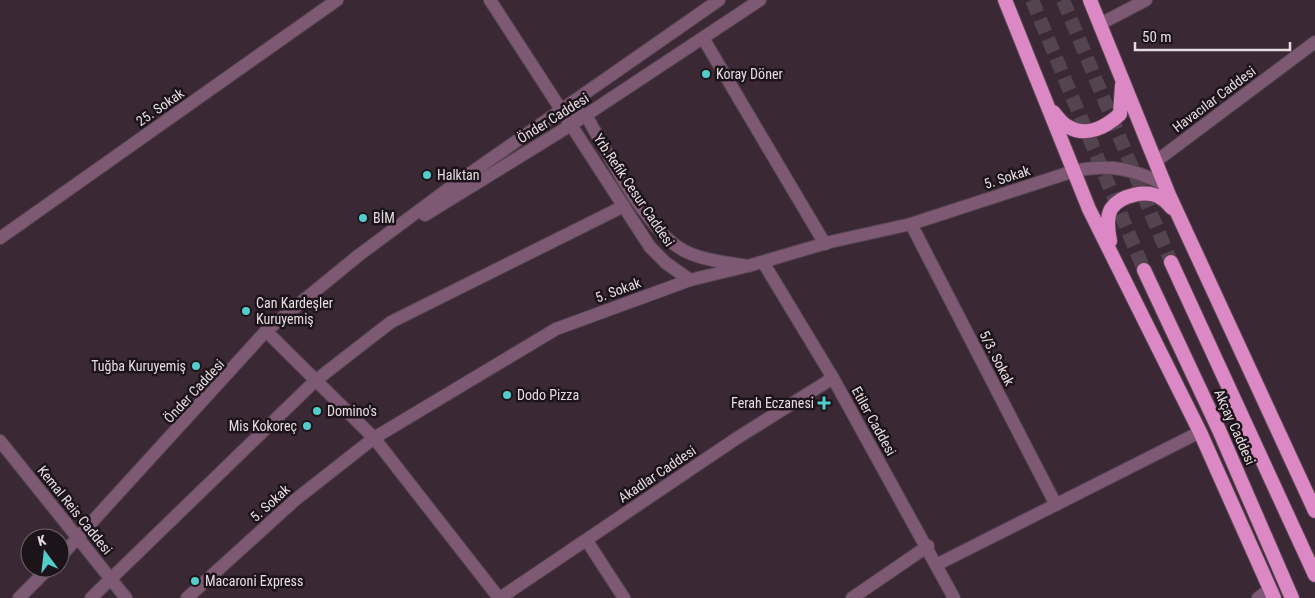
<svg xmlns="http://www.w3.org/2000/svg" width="1315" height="598" font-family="'Roboto Condensed',sans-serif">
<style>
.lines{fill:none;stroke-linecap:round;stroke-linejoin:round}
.trunk-tunnel{stroke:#54444f;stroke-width:14;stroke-dasharray:14 7;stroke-linecap:butt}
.pedestrian-casing{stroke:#564551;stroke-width:14}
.minor-casing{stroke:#564551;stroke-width:14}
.tertiary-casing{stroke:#564551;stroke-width:14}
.trunk-casing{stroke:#564551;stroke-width:16}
.pedestrian{stroke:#7e5973;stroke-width:12}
.minor{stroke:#7e5973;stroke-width:12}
.tertiary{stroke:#7e5973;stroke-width:12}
.trunk{stroke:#dc88c4;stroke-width:14}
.poi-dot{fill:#53cdcb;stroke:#1c1419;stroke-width:2}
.labels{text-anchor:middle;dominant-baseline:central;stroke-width:5;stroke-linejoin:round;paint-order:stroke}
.poi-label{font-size:14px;fill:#e6dbe3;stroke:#1c1419;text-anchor:start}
.street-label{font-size:14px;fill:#e6dbe3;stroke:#1c1419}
</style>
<rect width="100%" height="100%" fill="#3a2935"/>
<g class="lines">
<path class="trunk-tunnel" d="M1032 0 1144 270
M1063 0 1171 262"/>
<defs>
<path id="pedestrian" d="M91 598 315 381 391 322 624 206"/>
<path id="minor" d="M490 0 650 247 666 263 690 280
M1100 24 1146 0
M703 38 825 244
M561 110 586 115C605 150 646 226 678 247 697 260 725 262 748 266
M911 224 1056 505
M0 238 337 0
M266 331 374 438 499 598
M0 441 126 598
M587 541 624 598
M938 564 1200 432
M852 598 928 546
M1258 598 1270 589"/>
<path id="tertiary" d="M1155 162 1315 42
M425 215 571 125 760 0
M763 262 833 378 954 598
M60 557 266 331 359 255 452 186 719 0
M19 598 49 568
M187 598 295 500 374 438 556 329 690 280 748 266 830 242 911 224 1074 171C1110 164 1132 168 1165 185
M500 598 737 438 833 378"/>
<path id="trunk" d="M1005 0 1089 209 1200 432 1274 598
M1090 0 1169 195 1315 511
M1053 112C1057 116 1061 123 1067 126 1086 138 1106 127 1120 114L1122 85
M1110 241C1108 231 1106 219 1111 209 1120 195 1147 189 1161 198 1165 200 1169 205 1172 208
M1171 262 1315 575
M1144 270 1219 430 1292 598"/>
</defs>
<use href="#pedestrian" class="pedestrian-casing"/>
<use href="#minor" class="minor-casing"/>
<use href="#tertiary" class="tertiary-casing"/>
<use href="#trunk" class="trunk-casing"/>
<use href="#pedestrian" class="pedestrian"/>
<use href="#minor" class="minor"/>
<use href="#tertiary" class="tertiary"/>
<use href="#trunk" class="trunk"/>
</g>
<g class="poi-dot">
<circle cx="706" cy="74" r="5"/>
<circle cx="427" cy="175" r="5"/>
<circle cx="363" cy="218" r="5"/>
<circle cx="246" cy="311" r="5"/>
<circle cx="196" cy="366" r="5"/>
<circle cx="507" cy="395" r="5"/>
<path d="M821.5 395.5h5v5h5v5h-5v5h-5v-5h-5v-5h5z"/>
<circle cx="317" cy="411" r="5"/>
<circle cx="307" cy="426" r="5"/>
<circle cx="195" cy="581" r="5"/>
</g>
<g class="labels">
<g class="poi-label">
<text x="716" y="74">Koray Döner</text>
<text x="437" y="175">Halktan</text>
<text x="373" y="218">BİM</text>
<text x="256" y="303">Can Kardeşler<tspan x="256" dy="16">Kuruyemiş</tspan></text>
<text x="186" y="366" text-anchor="end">Tuğba Kuruyemiş</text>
<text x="517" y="395">Dodo Pizza</text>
<text x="814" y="403" text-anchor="end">Ferah Eczanesi</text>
<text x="327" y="411">Domino's</text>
<text x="297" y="426" text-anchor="end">Mis Kokoreç</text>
<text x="205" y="581">Macaroni Express</text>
</g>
<g class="street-label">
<text transform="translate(1214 99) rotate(-37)">Havacılar Caddesi</text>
<text transform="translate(160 107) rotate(-35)">25. Sokak</text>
<text transform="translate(553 118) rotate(-32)">Önder Caddesi</text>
<text transform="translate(1007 177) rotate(-18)">5. Sokak</text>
<text transform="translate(634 190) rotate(56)">Yrb.Refik Cesur Caddesi</text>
<text transform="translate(618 290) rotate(-20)">5. Sokak</text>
<text transform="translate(997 358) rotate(63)">5/3. Sokak</text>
<text transform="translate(194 391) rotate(-47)">Önder Caddesi</text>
<text transform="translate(874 421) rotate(61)">Etiler Caddesi</text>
<text transform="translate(1235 427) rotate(66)">Akçay Caddesi</text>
<text transform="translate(657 474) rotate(-34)">Akadlar Caddesi</text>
<text transform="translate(270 503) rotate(-42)">5. Sokak</text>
<text transform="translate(75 510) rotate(51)">Kemal Reis Caddesi</text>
</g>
</g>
<g transform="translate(45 553) rotate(345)"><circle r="24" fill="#1c1419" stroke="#6d646a"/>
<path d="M0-4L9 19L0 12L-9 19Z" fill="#53cdcb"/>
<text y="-8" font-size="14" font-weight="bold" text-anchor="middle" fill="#e6dbe3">K</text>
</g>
<path d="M1135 42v8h155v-8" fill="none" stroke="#e6dbe3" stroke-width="2.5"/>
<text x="1142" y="42" font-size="15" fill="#e6dbe3" stroke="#1c1419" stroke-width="4" paint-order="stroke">50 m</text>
</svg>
